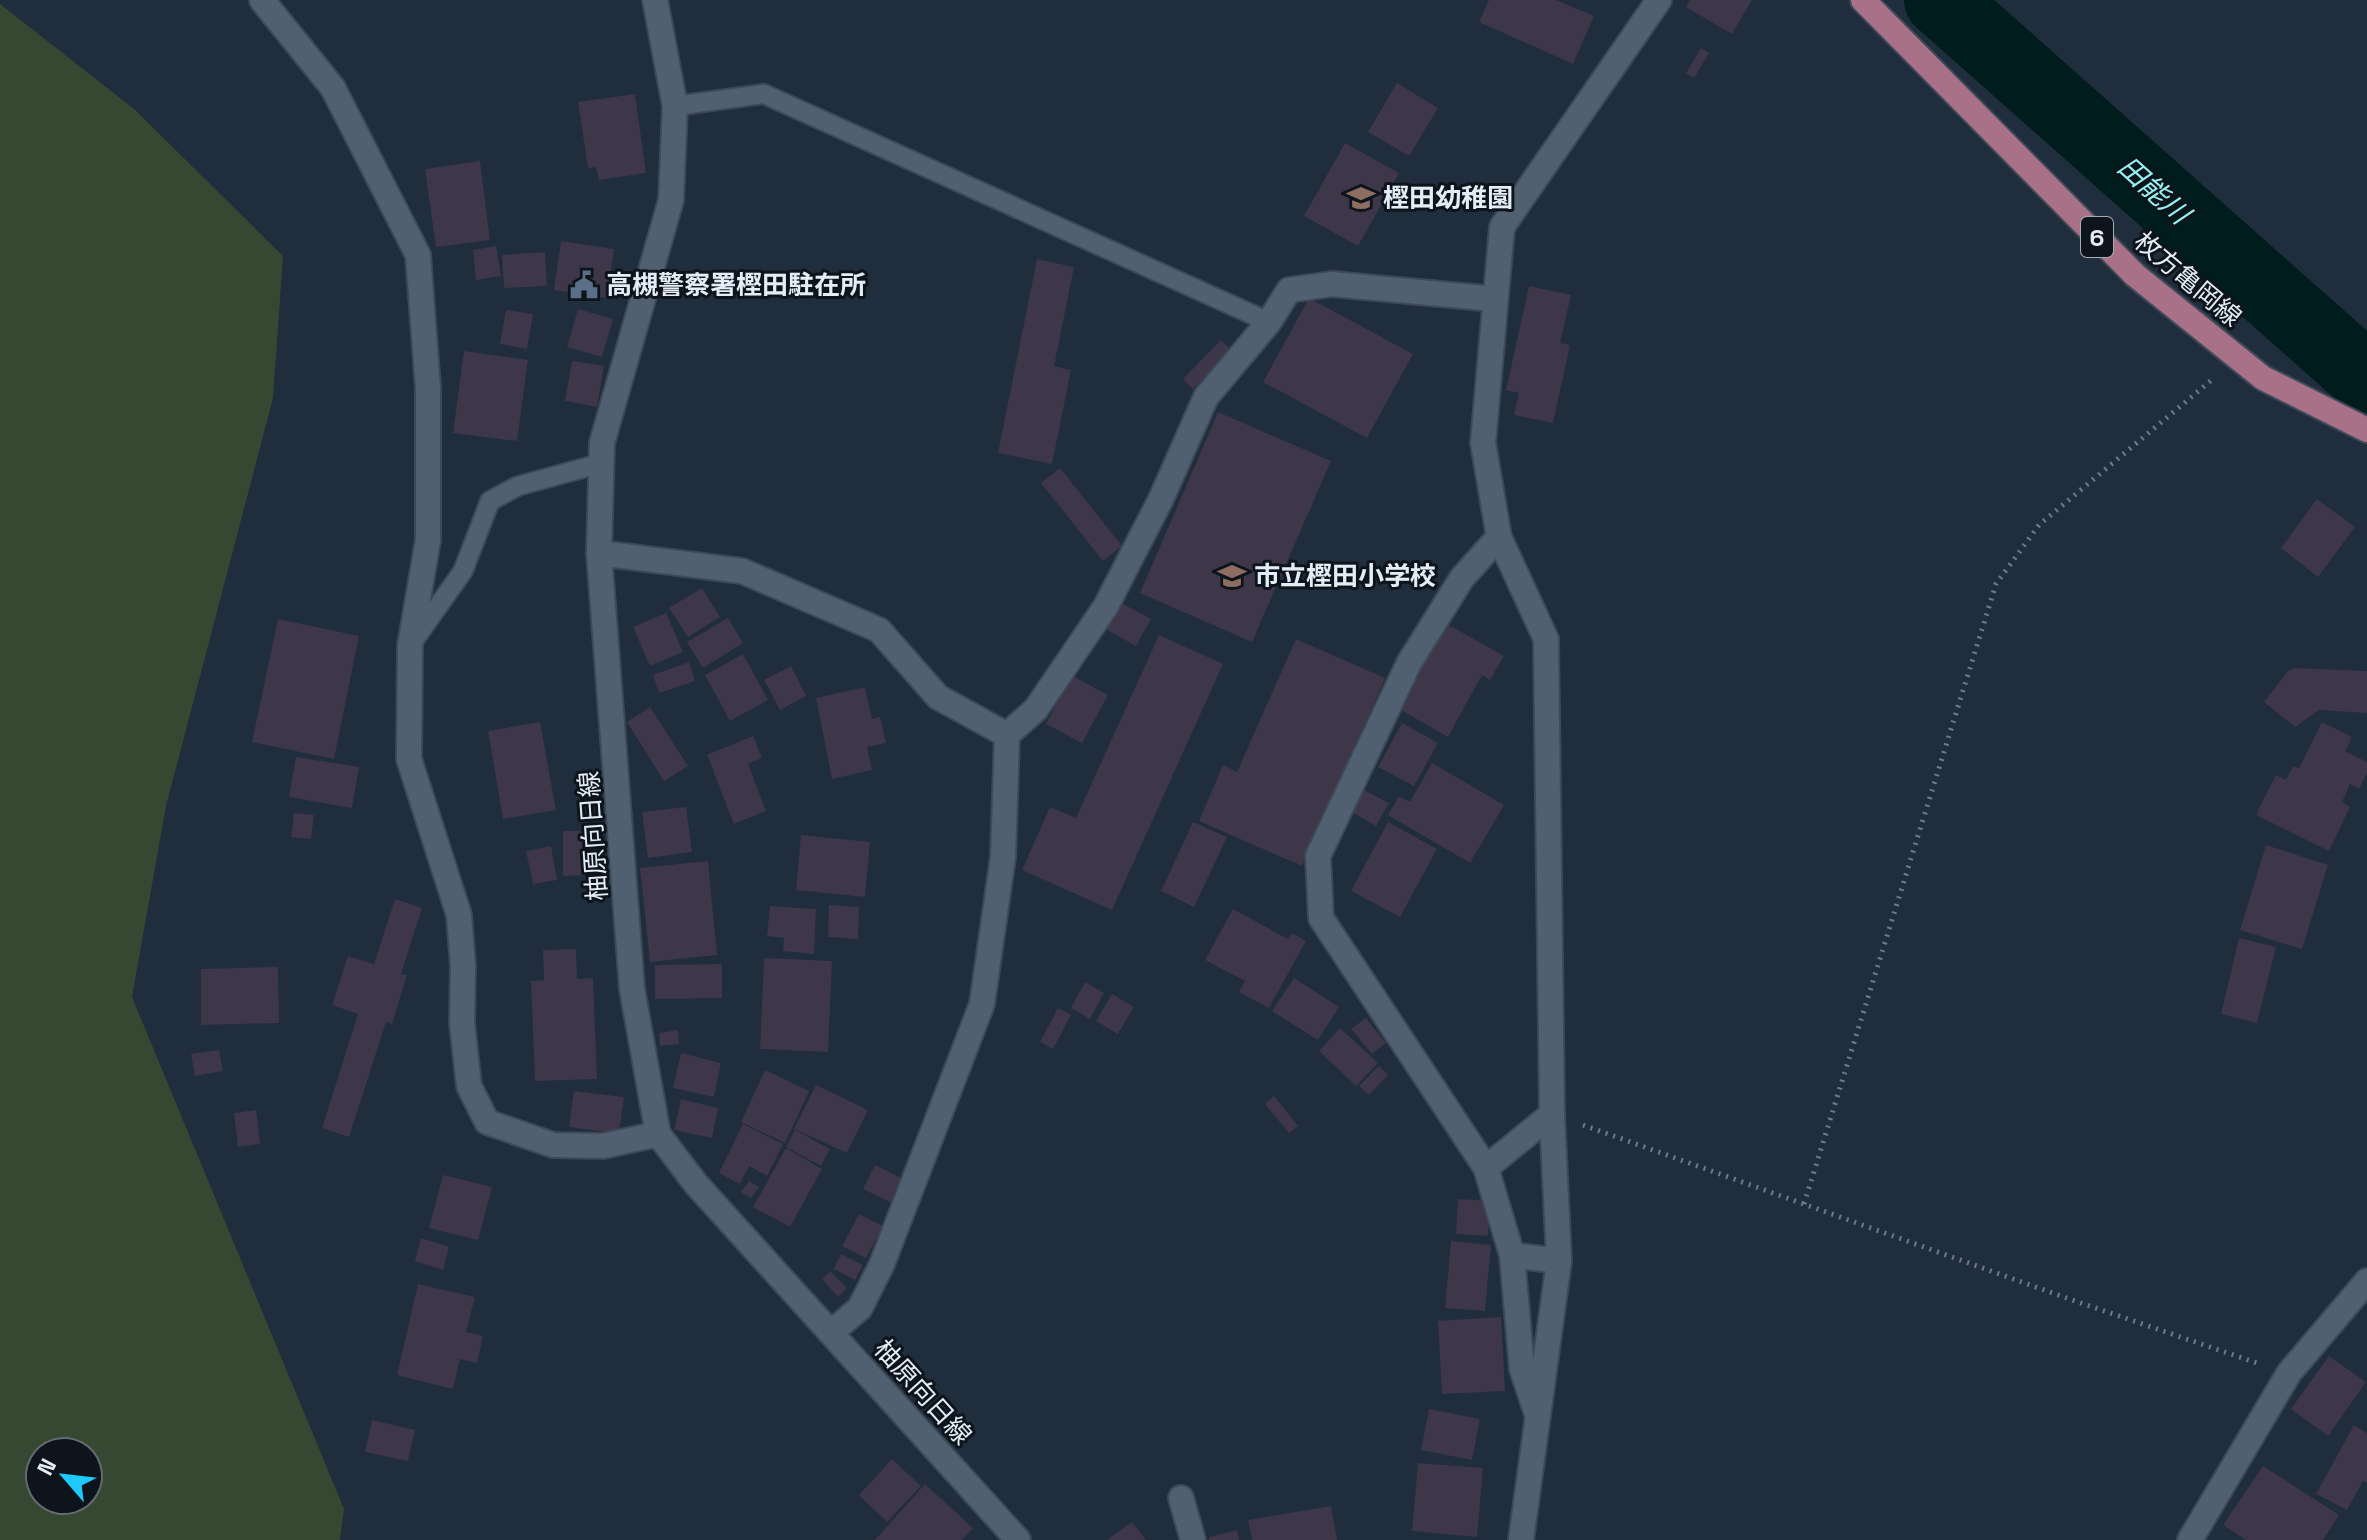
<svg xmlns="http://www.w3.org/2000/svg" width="2367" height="1540" font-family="'Space Grotesk','Noto Sans JP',sans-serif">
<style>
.green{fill:#374832;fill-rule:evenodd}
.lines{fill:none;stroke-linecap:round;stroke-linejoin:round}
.river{stroke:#001c1c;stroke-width:72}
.building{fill:#3e3649}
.lane-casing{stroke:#3d4956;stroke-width:22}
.street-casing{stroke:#3d4956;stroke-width:28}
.secondary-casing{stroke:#3d4956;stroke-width:28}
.primary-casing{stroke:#3d4956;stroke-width:28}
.path{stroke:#6f7b87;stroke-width:5;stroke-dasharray:2 6;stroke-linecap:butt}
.lane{stroke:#506071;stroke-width:18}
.street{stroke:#506071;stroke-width:24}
.secondary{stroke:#506071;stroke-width:24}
.primary{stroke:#a87187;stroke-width:24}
.labels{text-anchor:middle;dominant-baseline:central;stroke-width:6;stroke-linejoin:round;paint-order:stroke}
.shield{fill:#0e141b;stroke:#a4acb5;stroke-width:2}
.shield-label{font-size:24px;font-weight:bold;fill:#e4edf7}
.poi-label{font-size:26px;font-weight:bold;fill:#e4edf7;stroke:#0e141b;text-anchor:start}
.street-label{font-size:26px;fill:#e4edf7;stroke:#0e141b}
.water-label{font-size:28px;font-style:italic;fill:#96f1f1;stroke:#0e141b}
</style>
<rect width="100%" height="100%" fill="#1f2d3c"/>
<path class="green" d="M0 4 134 109 283 256 273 398 166 806 132 997 344 1509 340 1540H0ZM88 1452V1500H40V1452Z"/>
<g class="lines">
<path class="river" d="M1940 0 2367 379"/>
</g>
<path class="building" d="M1489 0H1556L1594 16 1573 64 1479 22Z
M1690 0H1752L1732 34 1686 7Z
M1701 48 1709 53 1694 78 1686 73Z
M1397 83 1438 108 1409 156 1368 132Z
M635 94 646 173 599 180 596 167 588 168 578 102Z
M1345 143 1399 173 1358 246 1304 216Z
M480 161 490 240 436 247 425 169Z
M561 241 614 249 607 298 554 290Z
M496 246 501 276 476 280 473 250Z
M545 252 547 286 504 288 502 255Z
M1037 259 1074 267 1054 366 1071 370 1052 464 998 453Z
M1529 286 1571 295 1560 343 1570 345 1553 423 1514 415 1519 393 1506 390Z
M1309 298 1413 354 1367 438 1263 382Z
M578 309 613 319 602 357 567 347Z
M506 310 533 314 527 349 500 344Z
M1221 340 1231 350 1193 389 1183 379Z
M464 351 528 360 517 441 453 433Z
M572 361 604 366 597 407 565 401Z
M1218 412 1331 461 1252 642 1140 593Z
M1060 468 1122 546 1103 561 1041 483Z
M2317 499 2355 527 2318 577 2281 548Z
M702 588 720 617 688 637 669 608Z
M1116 600 1151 619 1136 646 1102 627Z
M666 613 683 652 650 666 633 627Z
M728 618 743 643 703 668 687 642Z
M278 619 359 636 334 759 252 742Z
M1447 624 1504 656 1490 680 1482 675 1448 737 1399 709Z
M1159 635 1223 664 1112 910 1022 870 1050 807 1076 818Z
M1296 639 1385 678 1302 866 1199 821 1223 765 1237 772Z
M743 654 768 700 730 721 705 675Z
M689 662 695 681 659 693 653 675Z
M791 666 806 696 780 710 764 680Z
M2295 668 2367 671V713L2319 710 2295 727 2264 702 2288 671Z
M1071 675 1108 695 1082 743 1046 724Z
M865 687 872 719 880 717 886 743 867 747 872 770 832 779 816 698Z
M650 707 688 766 664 781 627 722Z
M540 722 556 810 503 819 488 731Z
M2322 722 2352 737 2345 751 2367 762V773L2359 789 2350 784 2342 802 2350 807 2329 851 2256 815 2276 775 2286 780 2293 766 2299 768Z
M1402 723 1438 743 1414 786 1378 767Z
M753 736 762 758 748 764 766 811 734 824 707 755Z
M296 757 359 767 352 808 289 797Z
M1432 763 1504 805 1470 863 1388 815 1399 796 1410 802Z
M1360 788 1389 803 1376 826 1348 810Z
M686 807 692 852 648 858 642 812Z
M294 813 314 815 311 839 291 837Z
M1193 822 1227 837 1194 907 1161 891Z
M1388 822 1437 849 1400 917 1351 891Z
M563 831H598V875L563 876Z
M801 835 870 842 865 897 796 890Z
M2266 845 2328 865 2302 949 2240 930Z
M551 846 557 880 533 884 526 851Z
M708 861 717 955 650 962 640 868Z
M395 899 422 908 401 974 407 975 392 1024 386 1022 349 1137 322 1128 358 1014 332 1005 348 956 374 964Z
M829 905 859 907 858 939 828 937Z
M770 906 816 909 814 954 783 951 784 938 767 936Z
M1233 909 1288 939 1292 933 1306 941 1269 1008 1239 992 1245 981 1205 960Z
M2239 938 2276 947 2257 1023 2221 1014Z
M576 949 577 979 593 978 597 1079 535 1081 531 981 544 980 543 950Z
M764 958 832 961 828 1052 760 1049Z
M722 964V998L655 999V965Z
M278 967 279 1023 201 1025V969Z
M1294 978 1339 1007 1318 1040 1272 1011Z
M1085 982 1104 993 1090 1019 1071 1008Z
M1112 994 1134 1007 1118 1034 1096 1021Z
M1058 1008 1071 1015 1053 1049 1040 1042Z
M1366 1018 1386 1043 1372 1054 1351 1029Z
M1340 1028 1378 1063 1356 1086 1319 1051Z
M678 1030 679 1044 660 1046 659 1033Z
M219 1050 223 1071 195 1076 191 1054Z
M681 1053 721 1063 714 1097 673 1088Z
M1379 1066 1388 1075 1369 1095 1359 1086Z
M765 1070 809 1091 785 1143 741 1122Z
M816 1085 868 1110 847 1153 794 1129Z
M574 1091 624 1097 619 1134 569 1127Z
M1274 1096 1298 1126 1289 1133 1265 1104Z
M681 1099 718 1108 712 1138 674 1130Z
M256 1110 260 1144 238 1147 234 1113Z
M743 1124 783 1144 767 1176 749 1166 740 1184 719 1173Z
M795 1130 830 1149 821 1166 786 1147Z
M786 1148 822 1169 790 1227 753 1207Z
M875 1165 903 1179 892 1203 863 1189Z
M443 1175 492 1187 478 1240 429 1228Z
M749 1181 759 1187 751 1198 741 1192Z
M1458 1199 1490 1201 1488 1236 1456 1234Z
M859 1214 883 1226 866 1258 842 1246Z
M421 1238 449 1247 443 1270 415 1261Z
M1451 1241 1491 1245 1485 1311 1445 1308Z
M841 1254 863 1265 855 1280 834 1269Z
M830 1271 847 1288 838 1297 822 1279Z
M418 1284 475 1297 466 1332 483 1336 477 1363 460 1359 453 1389 397 1375Z
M1501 1317 1505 1391 1442 1394 1438 1321Z
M2329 1356 2366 1382 2328 1436 2291 1409Z
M1429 1409 1480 1419 1472 1460 1421 1450Z
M372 1420 415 1430 408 1461 365 1452Z
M2354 1425 2367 1433V1483L2363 1481 2347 1510 2316 1494Z
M892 1459 921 1486 887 1522 859 1495Z
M1418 1463 1483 1468 1477 1537 1412 1531Z
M2263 1466 2339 1515 2323 1540H2246L2223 1525Z
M925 1484 973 1528 962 1540H875Z
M1331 1506 1337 1540H1252L1248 1520Z
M1132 1522 1146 1540H1107Z
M1237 1530 1239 1540H1209V1537Z"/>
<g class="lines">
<defs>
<path id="lane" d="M675 106 764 94 1269 322
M412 643 463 571 490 501 518 486 602 463"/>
<path id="street" d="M262 0 333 88 418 255 428 388V540L410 645 409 759 459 915 463 966 462 1023 469 1086 487 1122 553 1145 603 1146 658 1134
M1499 537 1462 578 1409 663 1318 856 1321 918 1486 1168 1552 1114
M599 553 742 571 879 630 938 697 1007 735
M1486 1168 1512 1255 1522 1369 1536 1411
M1512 1255 1559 1261
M832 1332 860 1308 882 1264 982 1004 1003 857 1007 735 1036 709 1106 606 1161 499 1206 397 1269 322 1289 290 1332 284 1495 299
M1181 1498 1193 1540
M1521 1540 1559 1261 1552 1114 1546 639 1499 537 1483 443 1502 227 1659 0
M2190 1540 2289 1373 2367 1281"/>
<path id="secondary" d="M655 0 675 106 671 200 602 443 599 553 632 989 658 1134 696 1184 1018 1540"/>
<path id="primary" d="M1863 0 2135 275 2263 378 2367 430"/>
</defs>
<use href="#lane" class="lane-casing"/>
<use href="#street" class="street-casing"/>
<use href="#secondary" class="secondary-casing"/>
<use href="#primary" class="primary-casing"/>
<path class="path" d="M1583 1125 2072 1300 2260 1364
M1804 1204 1996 584 2039 525 2214 378"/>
<use href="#lane" class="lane"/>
<use href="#street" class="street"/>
<use href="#secondary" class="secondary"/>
<use href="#primary" class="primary"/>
</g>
<defs>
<symbol id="school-bare" viewBox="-9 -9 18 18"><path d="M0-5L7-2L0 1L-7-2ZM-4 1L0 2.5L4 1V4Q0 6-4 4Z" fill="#8d6e63" stroke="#0e141b" stroke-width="2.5" paint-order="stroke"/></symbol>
<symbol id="civic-bare" viewBox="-9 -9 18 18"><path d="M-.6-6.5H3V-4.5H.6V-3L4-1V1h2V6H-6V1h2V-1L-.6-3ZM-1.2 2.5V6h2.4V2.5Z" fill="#5c6f8a" stroke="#0e141b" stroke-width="2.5" paint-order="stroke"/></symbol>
</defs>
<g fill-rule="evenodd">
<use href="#school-bare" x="1341" y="178" width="40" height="40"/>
<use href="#civic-bare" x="564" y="265" width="40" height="40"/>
<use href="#school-bare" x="1212" y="556" width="40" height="40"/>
</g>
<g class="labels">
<rect class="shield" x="2081" y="217" width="32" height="40" rx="6"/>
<g class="shield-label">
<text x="2097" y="237">6</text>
</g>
<g class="poi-label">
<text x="1383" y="198">樫田幼稚園</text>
<text x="606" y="285">高槻警察署樫田駐在所</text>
<text x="1254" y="576">市立樫田小学校</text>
</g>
<g class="street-label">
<text transform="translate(2188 279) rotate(40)">枚方亀岡線</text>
<text transform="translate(593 836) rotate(-94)">柚原向日線</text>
<text transform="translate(923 1392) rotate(48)">柚原向日線</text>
</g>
<g class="water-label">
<text transform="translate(2154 190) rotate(42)">田能川</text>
</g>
</g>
<g transform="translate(64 1476) rotate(298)"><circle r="38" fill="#0e141b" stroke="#646b73" stroke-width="2"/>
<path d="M0-6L14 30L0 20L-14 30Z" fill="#1ec9fd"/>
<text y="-12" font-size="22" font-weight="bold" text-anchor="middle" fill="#e4edf7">N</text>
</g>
</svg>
